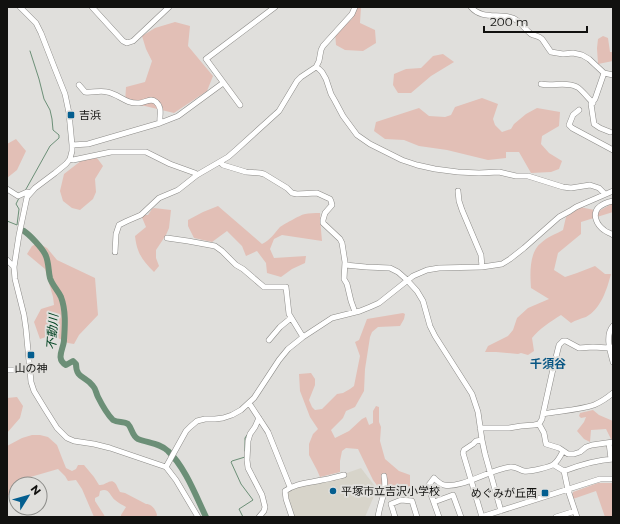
<svg xmlns="http://www.w3.org/2000/svg" width="620" height="524" font-family="Montserrat,'Noto Sans JP',sans-serif">
<style>
.built{fill:#d7d4ca}
.green{fill:#e2bfb6}
.lines{fill:none;stroke-linecap:round;stroke-linejoin:round}
.stream{stroke:#6c8f77;stroke-width:1}
.river{stroke:#6c8f77;stroke-width:6}
.minor-casing{stroke:#8c8b88;stroke-width:6}
.minor{stroke:#fff;stroke-width:5}
.poi-dot{fill:#045e8f;stroke:#e0dfdc;stroke-width:1.5}
.labels{text-anchor:middle;dominant-baseline:central;stroke-width:4;stroke-linejoin:round;paint-order:stroke}
.poi-label{font-size:11px;fill:#11110f;stroke:#e0dfdc;text-anchor:start}
.water-label{font-size:12px;font-style:italic;fill:#014322;stroke:#e0dfdc}
.neighbourhood-label{font-size:12px;font-weight:bold;fill:#095784;stroke:#e0dfdc}
</style>
<rect width="100%" height="100%" fill="#e0dfdc"/>
<path class="built" d="M361 468 377 489 365 517H293L286 493 293 487 344 474Z"/>
<path class="green" d="M355 7H361L360 23 375 30 376 43 363 51 345 50 336 45 335 32 352 19Z
M175 22 190 26 188 46 213 76 207 91 174 113 145 106 132 105 125 103 126 87 145 82 152 61 146 49 142 36 155 28Z
M603 36 608 38 610 52H613V61L598 64 597 48 598 39Z
M443 54 454 62 431 76 411 93H398L393 85 394 74 406 69 421 68 433 56Z
M482 98 498 104 493 119 495 125 502 132 511 129 514 124 526 114 537 108 560 112 559 126 542 136 541 144 549 153 562 161 559 169 551 172 531 173 519 152H506V158L488 160 447 150 419 146 404 140 385 139 374 131 376 122 419 108 429 116 445 117 451 115 455 107Z
M16 139 26 151 17 170 7 178V144Z
M97 158 103 166 95 179 96 192 93 199 80 210 72 208 63 201 60 191 64 174 82 160Z
M613 203V212L581 222V234L558 253 554 270 565 277 577 273 595 266 605 274H611C607 289 601 309 586 317 580 319 576 320 571 323L561 315C550 322 540 328 532 338L534 351 528 355 521 353 518 354 496 352H485L488 346 508 336 513 330 517 318 528 308 549 299 531 288C530 274 529 252 541 243 547 237 556 234 563 230L566 217 580 207 599 211Z
M218 206 262 244C270 240 274 234 280 227 281 226 302 214 305 214 309 213 315 213 320 213L321 230 322 241 282 235 274 239 270 249 274 258 306 256 305 263 292 269 281 277 267 273 266 263 257 251 246 256 242 246 227 231 212 242 194 238 188 226V220L203 212Z
M154 208 171 210 169 228 166 235 156 250V258L159 266 154 272C142 260 137 253 135 236L146 227 141 215H148L152 209Z
M38 243 47 248 57 260 95 278 98 315 79 335 74 344 68 343 52 335 40 339 34 322 41 309 54 305 53 297 45 269 27 254 32 246Z
M403 313 405 314 404 319 400 326 378 327 372 332 370 337 365 369 364 391 355 407 346 411 343 418 331 430 335 438 349 431 362 419 366 417 369 425 373 423V411L376 406 379 407V422L381 427 380 441 385 459 399 471 410 475V486L399 491 382 492 373 480 358 449 346 448 342 451 340 461V472L320 477 317 470 309 455V444L313 434 318 429 310 417 300 391 299 374 311 373 315 379V385L309 400 312 407 315 410 322 409 337 394 343 393 350 389 354 386 360 356 355 342 359 340 367 319Z
M17 397 23 406 20 418 7 433V398Z
M593 410 599 415 613 421V439H611L606 429 591 430 590 442 584 439 577 431 584 422 586 417 581 418 579 416 580 413Z
M32 435H40L48 437 57 445 62 458 66 468 72 471 76 469 78 465H84L94 477 99 485C106 486 110 478 115 483 117 485 118 489 120 492L125 493 146 504C152 504 156 510 157 515L156 517H121V515L126 507C123 505 118 503 115 500 110 496 109 487 100 491L99 496 95 498V501L104 515 105 517H94L82 489 76 480 68 481 65 476 58 469 27 478 26 484H16V495L14 496 8 495 7 494V446L22 438Z
M598 483H613V517H605L596 491 573 499 572 495 573 492Z"/>
<g class="lines">
<path class="stream" d="M25 191 50 146 59 138V135L53 130 52 119 50 110 44 99 39 79 30 51
M7 221 17 225 19 209 16 204 19 198
M245 451V438L247 435
M243 517 239 509 253 500 241 484 231 462 232 461 245 457V456"/>
<path class="river" d="M24 231C30 235 42 248 45 254 49 261 48 270 50 278 52 285 58 290 61 297 66 310 65 326 64 340 64 348 55 359 66 365L73 361 76 364C76 379 86 376 93 386 96 389 96 393 98 397 102 405 107 414 113 420 118 423 124 421 128 424 132 428 132 436 138 439 148 443 160 443 168 451 185 467 196 496 206 517"/>
<defs>
<path id="minor" d="M20 7 36 23 41 33 55 69 65 94 69 113 72 145V151L70 159 66 164 55 173 35 188 27 197 19 235 14 267 15 279 24 315 26 329 31 382 34 391 45 409 57 428 67 438 74 441 94 444 110 448 166 467 176 480 198 517
M92 7 123 41 127 43 133 41 169 7
M471 7C481 19 496 14 509 17 520 19 523 28 531 34 535 36 539 36 542 39 545 43 548 48 551 52L563 54 573 53 582 55 589 59 604 73 613 75
M316 67 319 69 322 72 326 79 331 94 335 101 343 116 357 135 370 144 402 160 417 165 435 169 458 172 479 173 499 172 516 176H528L563 187 571 188 590 185 599 188 605 194
M604 73 595 99 591 104 594 124 600 128 610 132
M541 84C553 87 565 81 577 87 580 88 589 99 593 103
M79 85 85 92C92 93 100 90 107 92 119 94 125 104 139 103 145 103 151 97 156 102 163 108 159 116 160 123
M240 105 206 59 275 7
M579 110 573 115 569 125 572 128 613 150
M72 145 88 144 160 123 178 116 223 83
M70 159 73 160 111 152H146L170 164 195 173 197 175
M220 162 223 165 246 172 260 173 264 174 287 188 292 193 297 194 317 193 330 199 331 201 332 205 325 213 323 220V223L340 239 342 243 345 262 344 279 347 284 351 301 355 312
M7 189 18 196 27 192 30 193
M458 191 459 201 462 210 481 255 482 267
M613 201C608 202 602 204 598 208 592 215 597 225 604 230 606 232 610 233 613 235
M167 238 188 241 215 246 222 251 236 265 243 269 264 287H286L289 314 303 337
M115 252 116 234 119 225 127 221 141 215 159 198 178 190 197 175 228 157 236 150 279 111 297 81 301 77 316 67 319 61 321 50 323 46 352 14 355 7
M7 260 14 267
M345 265 366 267 390 268 398 272 407 280 417 291 423 301 430 326 435 336 472 394 478 412 482 440 485 454 501 511
M613 326C605 335 610 351 613 362
M269 340 280 327 291 318
M7 370H16L29 366
M249 403 268 432 290 487
M543 414C559 411 579 410 594 405 601 402 607 398 613 393
M539 424 544 433 546 444 559 448 568 454H574L580 452 586 447 592 445 613 442
M480 428H509L521 426 534 425 539 424 542 419 543 414 553 369 559 345 563 341H566L579 348 593 347 609 348 613 347
M609 443 611 459
M554 465 564 471 568 490 577 517
M166 467 186 431 190 427 197 421 205 419H215L223 418 232 415 241 410 254 398 279 360 288 349 303 337 332 318 360 311 370 307 379 303 413 276 427 270 439 268 482 267 502 264 510 259 524 248 559 217 570 211 576 207 613 191
M564 471C580 465 596 460 613 459
M434 502 453 495 461 517
M259 517 264 511 265 507 262 495 248 468 247 460 248 441 250 434 255 427 259 418
M292 517 286 499 285 491C296 483 309 483 322 480 329 479 336 477 344 475
M378 517C380 502 387 492 384 476
M395 517 391 504 401 500 412 501 417 517
M439 517 428 486 434 478C437 481 440 484 444 485 461 489 491 469 510 467 516 466 519 470 524 471 529 472 551 467 554 464 558 461 561 455 563 451
M481 517 600 479H613
M482 517 463 453 464 450 473 444 476 441 482 440
M556 517 575 511"/>
</defs>
<use href="#minor" class="minor-casing"/>
<use href="#minor" class="minor"/>
</g>
<g class="poi-dot">
<rect x="67" y="111" width="8" height="8" rx="2"/>
<rect x="27" y="351" width="8" height="8" rx="2"/>
<circle cx="333" cy="491" r="4"/>
<rect x="541" y="489" width="8" height="8" rx="2"/>
</g>
<g class="labels">
<g class="poi-label">
<text x="79" y="115">吉浜</text>
<text x="31" y="368" text-anchor="middle">山の神</text>
<text x="341" y="491">平塚市立吉沢小学校</text>
<text x="537" y="493" text-anchor="end">めぐみが丘西</text>
</g>
<g class="water-label">
<text transform="translate(52 332) rotate(-86)">不動川</text>
</g>
<g class="neighbourhood-label">
<text x="548" y="363">千須谷</text>
</g>
</g>
<rect width="620" height="524" fill="none" stroke="#11110f" stroke-width="16"/>
<g transform="translate(28 496) rotate(53)"><circle r="19" fill="#e0dfdc" stroke="#8d8d8a"/>
<path d="M0-3L7 15L0 10L-7 15Z" fill="#045e8f"/>
<text y="-6" font-size="11" font-weight="bold" text-anchor="middle" fill="#11110f">N</text>
</g>
<path d="M484 26v6h103v-6" fill="none" stroke="#11110f" stroke-width="2"/>
<text x="490" y="26" font-size="12" fill="#11110f" stroke="#e0dfdc" stroke-width="3" paint-order="stroke">200 m</text>
</svg>
